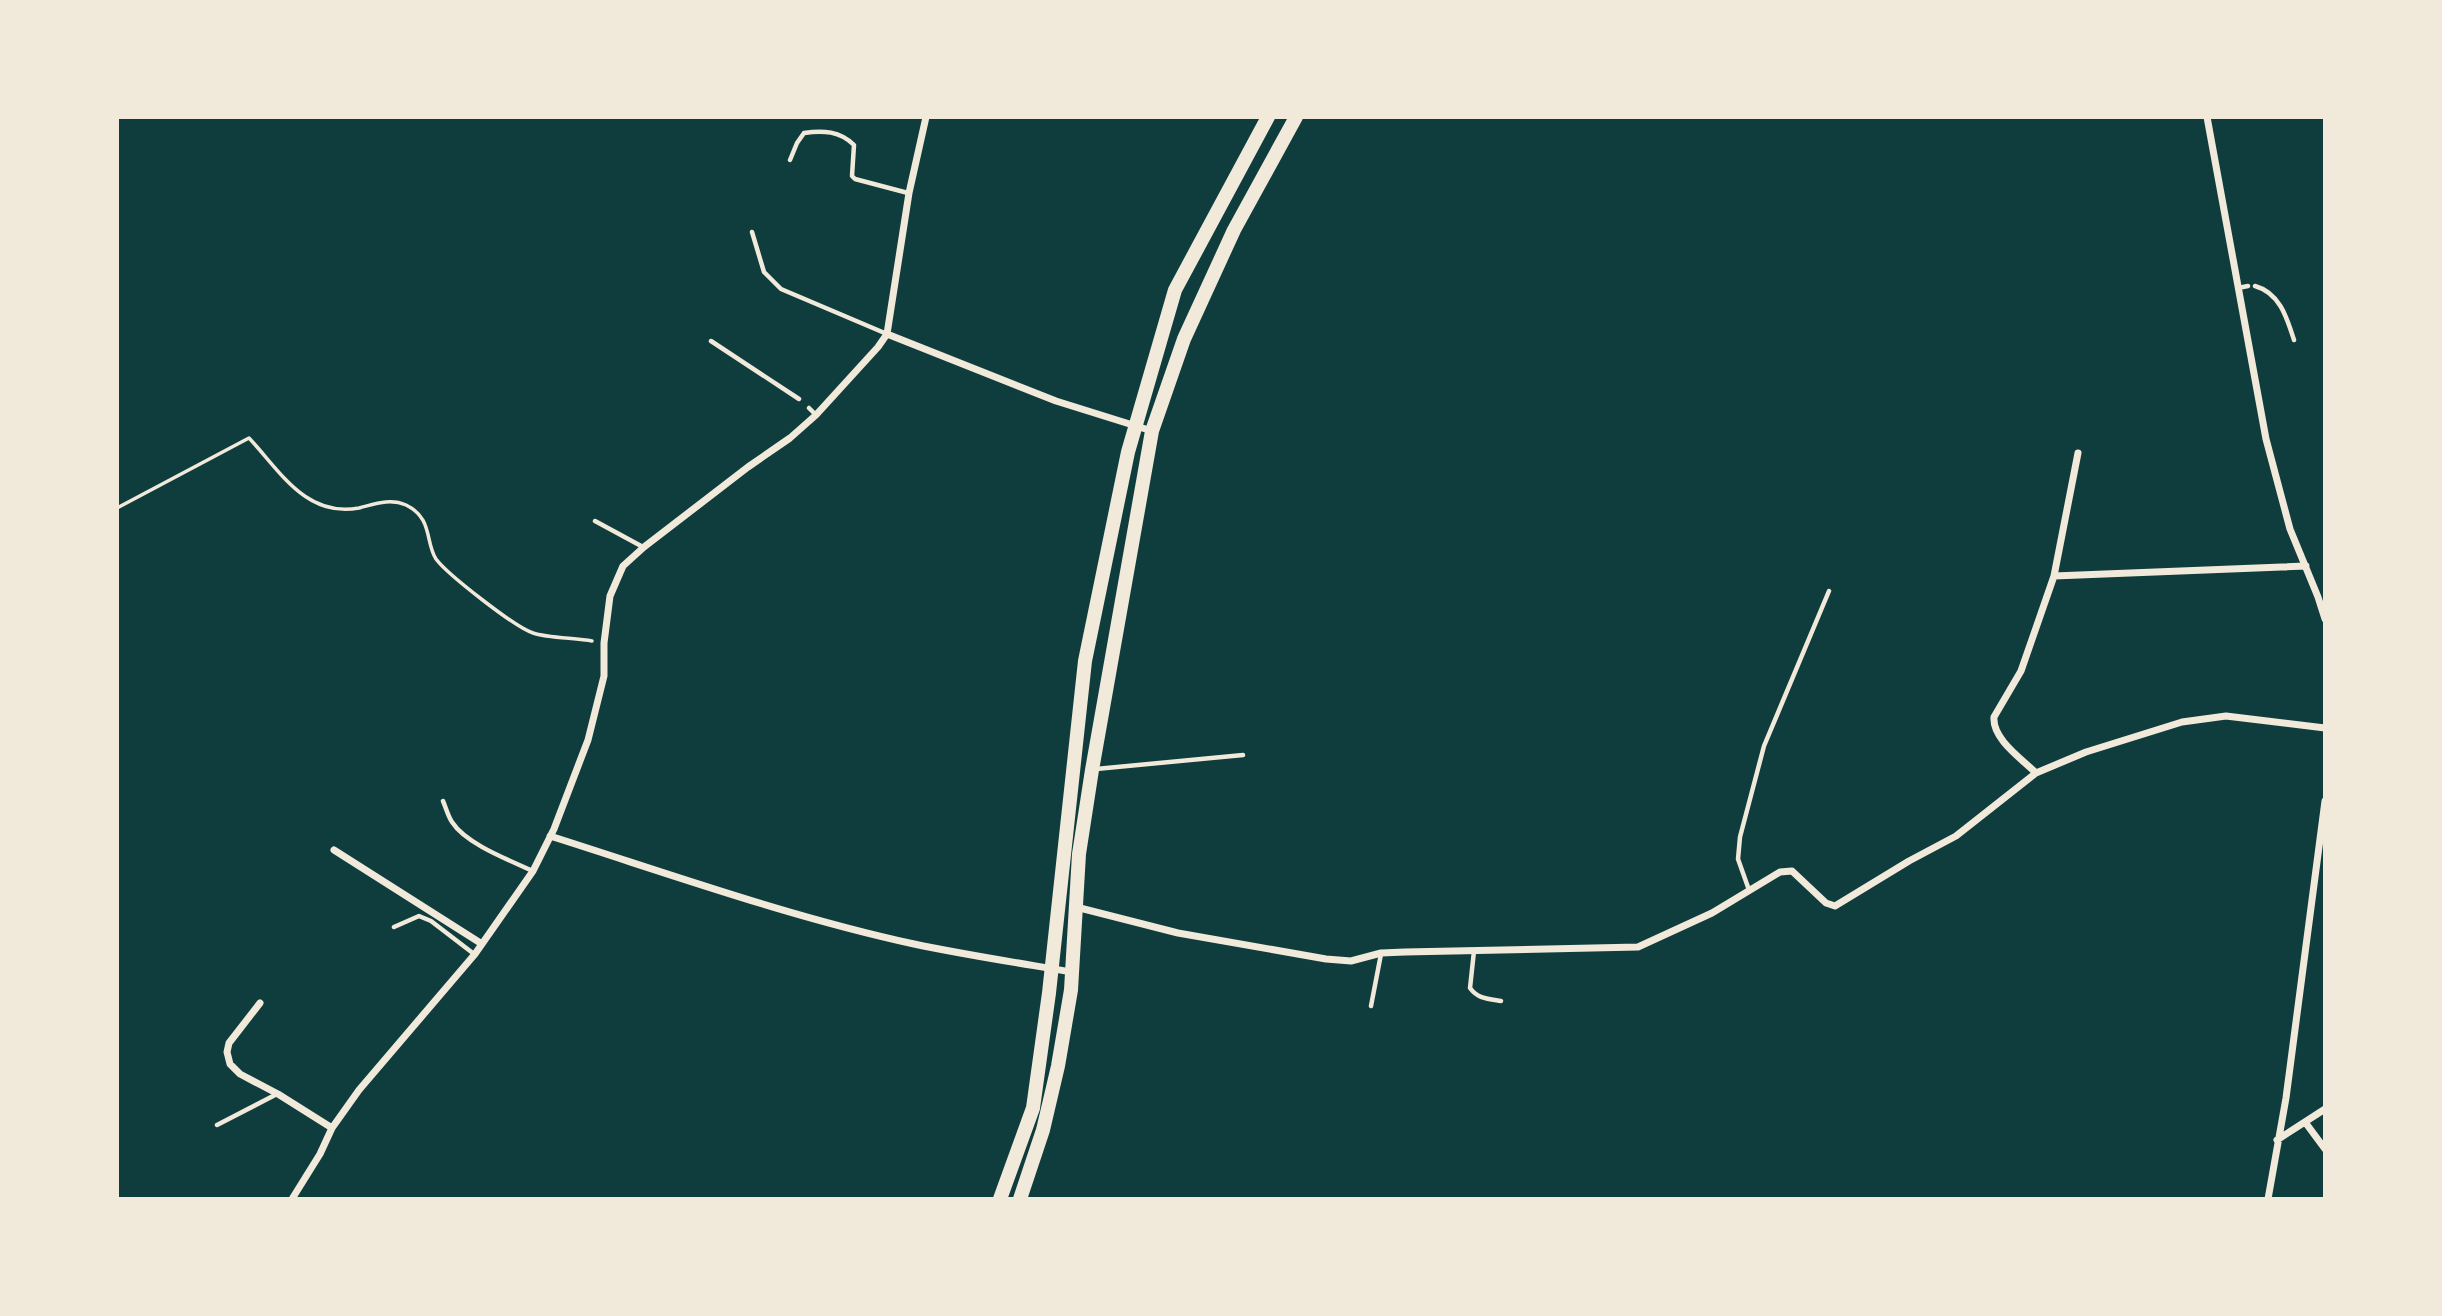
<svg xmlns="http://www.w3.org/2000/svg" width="2442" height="1316" font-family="'Alegreya Sans',sans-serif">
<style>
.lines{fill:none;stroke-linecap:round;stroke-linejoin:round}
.path{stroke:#f1e9da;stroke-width:3.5}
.service{stroke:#f1e9da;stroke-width:4.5}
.minor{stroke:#f1e9da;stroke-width:7}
.trunk{stroke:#f1e9da;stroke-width:14}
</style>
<rect width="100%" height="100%" fill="#0f3d3e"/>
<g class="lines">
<path class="path" d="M117 508 249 438C280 471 306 518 359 508 375 504 390 498 406 505 433 518 425 542 436 559 447 574 516 628 533 633 547 638 576 638 592 641"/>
<path class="service" d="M790 160 797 143 804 133C823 130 840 131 854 145L852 176 855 179 908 193
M752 232 764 272 781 289 887 334
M2255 286C2280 293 2287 318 2294 340
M2238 288 2248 286
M711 341 799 399
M809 408 816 415
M595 521 643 547
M1096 769 1243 755
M443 801C446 808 448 816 452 822 466 844 509 860 533 871
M1749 890 1738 859 1740 837 1764 746 1829 591
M394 927 419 916 431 921 474 954
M1474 951 1470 988C1478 999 1488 999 1501 1001
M1371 1006 1381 954
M217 1125 277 1094"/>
<path class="minor" d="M2207 117 2266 439 2290 529 2318 597 2325 619
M887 334 1056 401 1152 431
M2078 453 2054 576 2306 566
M2036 773C2022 759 1992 739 1994 717L2021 671 2054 576
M550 836C670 874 790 917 914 944 966 955 1019 963 1072 972
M334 850 482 944
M1076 907 1178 933 1326 959 1351 961 1381 953 1405 952 1638 947 1712 913 1780 872 1792 871 1826 903 1835 906 1909 861 1956 836 2036 773 2086 752 2182 722 2226 716 2325 728
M260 1003 229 1043 227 1052 230 1064 240 1074 278 1094 332 1128
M2305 1122 2325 1149
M2277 1140 2325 1109
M292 1199 320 1154 332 1128 359 1090 475 954 533 871 554 829 588 740 604 676V643L610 596 623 566 644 547 748 467 790 438 816 415 878 347 887 334 909 193 926 117
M2268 1199 2286 1098 2325 801"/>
<path class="trunk" d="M1000 1199 1033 1108 1049 993 1085 661 1128 452 1175 290 1268 117
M1020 1199 1043 1130 1058 1066 1071 990 1079 854 1092 770 1152 431 1184 339 1234 230 1296 117"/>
</g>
<rect width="2442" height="1316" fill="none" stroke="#f1e9da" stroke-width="238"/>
</svg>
